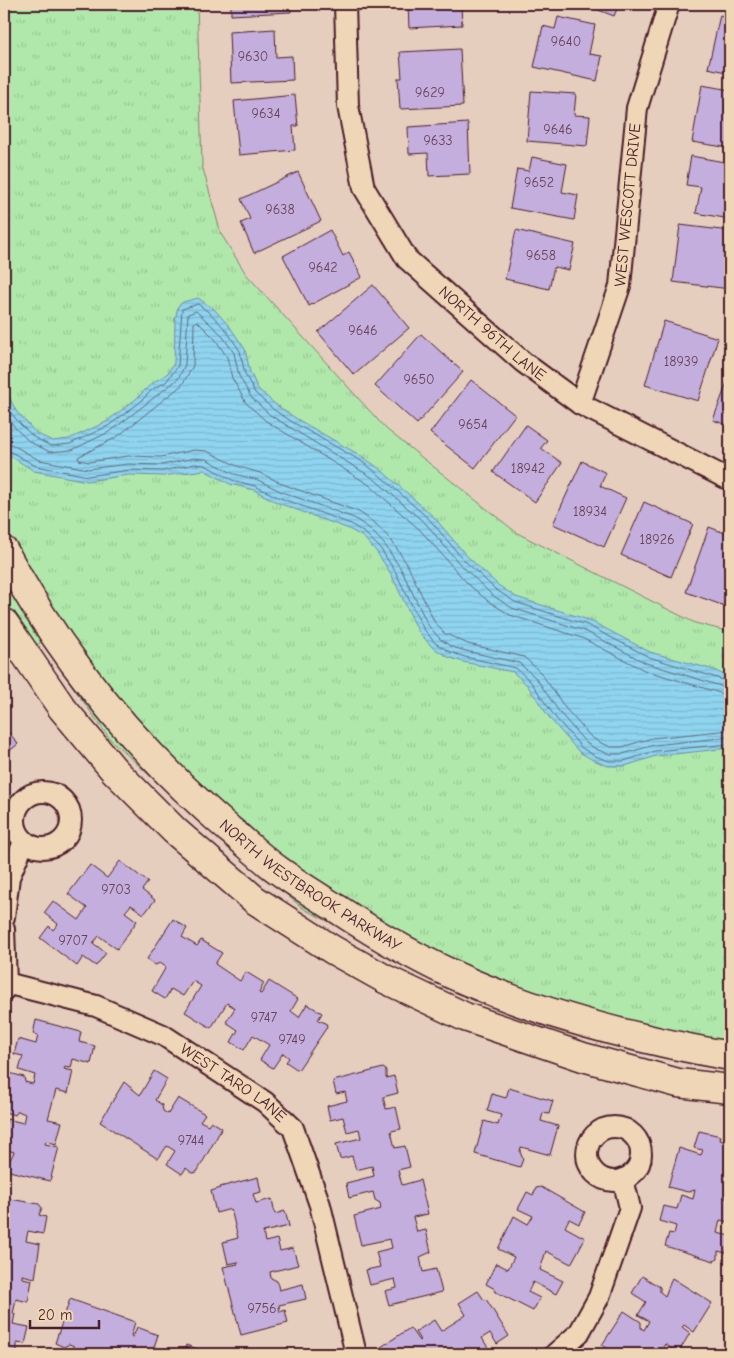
<svg xmlns="http://www.w3.org/2000/svg" width="734" height="1358" font-family="'Comic Neue',sans-serif">
<style>
.grass{fill:url(#grass-tufts);stroke:#7d846b}
.water{fill:url(#water-rules);stroke:#738ca1}
.lines{fill:none;stroke-linecap:round;stroke-linejoin:round}
.shore{stroke:#66687a;stroke-width:1}
.building{fill:#c3aedd;stroke:#4a1f2b}
.street-casing{stroke:#4a1f2b;stroke-width:24}
.secondary-casing{stroke:#4a1f2b;stroke-width:31}
.street{stroke:#eed6b6;stroke-width:20}
.secondary{stroke:#eed6b6;stroke-width:28}
.labels{text-anchor:middle;dominant-baseline:central;stroke-width:4;stroke-linejoin:round;paint-order:stroke}
.number-label{font-size:14px;fill:#684358}
.street-label{font-size:16px;fill:#4a1f2b;stroke:#eed6b6}
</style>
<defs>
<pattern id="grass-tufts" width="24" height="20" patternUnits="userSpaceOnUse" patternTransform="scale(1.25)"><rect width="24" height="20" fill="#b0e8ab"/><path d="M3 7l-1-3M5 7V3M7 7l1-3M15 17l-1-3M17 17v-4M19 17l1-3" fill="none" stroke="#99c793"/></pattern>
<pattern id="water-rules" width="6" height="5" patternUnits="userSpaceOnUse" patternTransform="scale(1.25)"><rect width="6" height="5" fill="#8fd5f0"/><path d="M0 2.5h6" fill="none" stroke="#7db6ce"/></pattern>
</defs>
<rect width="100%" height="100%" fill="#e5cebe"/>
<filter id="ink" filterUnits="userSpaceOnUse"><feTurbulence type="fractalNoise" baseFrequency=".02" numOctaves="2"/><feDisplacementMap in="SourceGraphic" scale="10" xChannelSelector="R" yChannelSelector="G"/><feConvolveMatrix kernelMatrix="1 2 1 2 8 2 1 2 1" color-interpolation-filters="sRGB"/></filter>
<g filter="url(#ink)">
<path class="grass" d="M4 4H197L202 165 221 234 246 274 386 429 517 533 695 623 730 632V1069L648 1053 590 1037 469 994 304 909 216 837 110 739 41 642 4 669Z"/>
<path class="water" d="M198 298 215 310 230 327 245 349 250 372 258 389 276 405 297 419 363 457 380 469 434 517 466 555 498 585 516 597 589 620 650 652 714 670 730 678V748L656 756 625 766H608L593 760 579 752 551 720 527 685 513 672 463 662 448 657 432 647 418 631 391 574 376 551 363 537 349 529 278 503 254 490 230 484 204 470 163 476 129 475 87 481 34 471 4 452V386L16 411 37 434 53 441 69 439 106 422 136 399 150 385 168 373 174 363 175 320 178 306 183 302Z"/>
<g class="lines">
<path class="shore" d="M4 397 11 413 21 425 35 438 51 446 70 444 108 426 139 403 153 389 166 382 178 366 182 309 198 304 211 314 226 330 240 351 245 374 255 393 274 410 294 423 361 461 377 473 430 520 462 558 495 589 515 602 587 625 649 657 730 682
M4 412 16 429 30 442 50 452 72 450 111 431 178 379 185 365 188 314 196 311 221 334 234 353 239 376 251 397 270 415 291 428 373 478 426 524 458 562 492 595 512 608 585 631 646 663 730 689
M4 442 11 444 39 460 88 469 128 464 162 465 194 458 206 459 234 474 258 480 282 492 354 518 370 529 385 545 401 569 428 625 440 639 452 647 466 651 519 663 536 678 560 713 586 743 598 750 610 754H623L654 745 730 737
M4 448 36 466 88 476 129 470 162 471 195 464 205 465 232 480 255 486 280 498 351 524 366 534 380 548 395 571 423 628 435 643 450 652 465 657 516 668 531 682 555 717 582 748 595 756 609 761H624L655 751 730 744
M730 696 644 670 582 638 510 615 488 601 468 584 420 530 368 484 266 421 246 403 232 378 227 357 215 339 197 321 194 323 193 366 182 385 117 437 78 457 79 460 89 462 128 456 161 457 194 450 207 451 237 466 260 473 285 485 359 512 376 524 391 540 407 564 434 621 444 633 468 644 524 657 541 673 566 709 591 737 601 743 611 747H622L652 738 730 730"/>
</g>
<path class="building" d="M231 4H291V12L231 15Z
M408 4H461L462 25 409 28Z
M583 4H619L614 16Z
M720 15 730 18V73L708 68Z
M558 17 595 25 589 54 602 56 597 81 534 67 543 26 555 29Z
M275 29 276 57 292 56 293 80 231 83 229 32Z
M460 49 463 106 400 109 398 78H402L400 52Z
M702 85 730 90V148L692 142Z
M531 91 576 94 574 115 590 116 587 146 527 141Z
M295 95 298 126H293L295 150 239 155 234 101Z
M468 123 470 174 429 176 428 153 409 154 408 127Z
M691 156 730 163V219L696 213 701 187 686 185Z
M532 157 567 164 562 192 578 195 574 220 510 208 517 169 529 171Z
M298 172 321 221 254 253 241 223 250 219 241 199Z
M680 225 730 231V289L673 282Z
M330 230 343 256 349 252 362 277 309 306 283 256Z
M516 230 575 244 569 270 554 267 549 289 505 279Z
M373 285 409 328 354 375 318 332Z
M664 321 718 338 698 401 645 385Z
M421 334 463 372 417 424 375 386Z
M730 375V426L713 420Z
M471 380 515 415 475 468 430 433Z
M526 425 547 440 541 448 562 463 535 502 493 472Z
M582 461 606 473 600 486 626 498 604 547 553 524Z
M644 502 693 524 671 577 621 555Z
M709 527 730 535V608L686 592Z
M4 726 18 744 7 753 4 749Z
M120 861 148 882 142 890 155 900 144 914 131 905 125 912 137 921 117 949 99 936 93 943 106 953 96 966 83 957 77 966 40 938 49 926 53 930 58 924 44 913 53 901 79 920 87 908 68 894 90 865 107 878Z
M173 919 187 928 182 937 197 946 201 940 222 953 215 964 240 981 246 972 264 983 259 993 261 994 269 981 298 999 291 1011 299 1017 307 1004 322 1013 318 1020 326 1023 327 1027 298 1070 286 1062 289 1058 283 1053 273 1068 260 1060 269 1045 253 1035 244 1050 231 1042 238 1030 226 1022 235 1008 227 1003 211 1028 185 1012 201 986 193 981 183 996 171 989 165 999 152 991 166 967 160 963 155 965 147 959Z
M36 1020 81 1032 79 1042 95 1046 91 1064 73 1059 71 1068 65 1067 64 1069 73 1071 68 1093 56 1090 48 1119 62 1122 56 1144 46 1141 45 1144 59 1147 50 1181 5 1170 14 1152 8 1150 4 1154V1130L7 1119 23 1123 25 1114 18 1111 15 1115 4 1112V1079L6 1072 24 1077 25 1082 33 1084 35 1075 19 1070 23 1056 14 1054 18 1039 36 1044 38 1035 33 1034Z
M383 1068 386 1070V1078L394 1076 398 1093 383 1097 386 1109 396 1107 401 1129 391 1131 395 1148 405 1146 410 1167 398 1170 402 1185 420 1180 428 1214 413 1217 417 1232 426 1230 431 1252 420 1257 423 1272 436 1269 442 1292 389 1305 385 1291 397 1288 395 1279 370 1285 366 1270 380 1267 376 1252 392 1248 390 1239 361 1245 354 1216 381 1209 380 1203 375 1200 373 1192 349 1198 346 1183 374 1176 372 1166 356 1170 352 1156 340 1159 336 1144 361 1138 359 1129 347 1132 343 1117 330 1120 327 1106 347 1101 345 1092 336 1094 333 1081Z
M154 1071 167 1079 155 1100 162 1105 163 1111 168 1114 178 1098 205 1114 200 1121 208 1125 211 1121 222 1128 197 1172 192 1173 186 1168 182 1174 167 1164 175 1151 167 1146 158 1159 100 1122 124 1082 140 1095Z
M509 1088 553 1101 549 1114 543 1113 541 1121 558 1126 550 1155 521 1147 520 1152 523 1159 520 1167 475 1154 484 1121 498 1125 501 1115 487 1111 492 1094 506 1098Z
M699 1131 721 1136 720 1140 730 1143V1179L725 1198 730 1200V1219L729 1222 720 1220 717 1233 730 1236V1240L726 1253 718 1251V1259L714 1261 665 1246 669 1233 674 1234 676 1226 659 1221 663 1206 677 1209 681 1195 693 1199 695 1190 688 1192 668 1187 679 1148 701 1155 703 1150 694 1148Z
M258 1177 261 1192 253 1194 256 1203 272 1199 275 1214 285 1211 289 1226 263 1232 265 1242 277 1239 280 1251 293 1248 298 1265 270 1272 271 1278 277 1281 279 1290 303 1284 306 1299 279 1305 280 1312 285 1310 288 1323 241 1335 223 1267 238 1264V1262L228 1264 223 1242 238 1238 231 1209 216 1213 211 1191 221 1188 220 1187Z
M541 1187 585 1212 579 1224 569 1219 565 1227 585 1238 571 1264 546 1251 540 1270 563 1281 556 1294 533 1282 528 1292 540 1298 533 1311 494 1291 495 1289 486 1284 496 1263 508 1269 514 1257 498 1249 514 1216 528 1224 533 1216 518 1209 527 1192 533 1195 536 1188Z
M4 1198 39 1204 42 1208 39 1215 46 1217 43 1234 28 1231 26 1241 40 1244 35 1278 22 1275V1278L32 1280 28 1302 16 1299 13 1314H15L13 1324 29 1327 25 1344 17 1343V1350L13 1353 4 1351Z
M642 1276 660 1287V1292L665 1296 672 1278 712 1303 694 1332 684 1325 682 1327 690 1333 678 1353 665 1344 658 1354H617L602 1345 624 1311 641 1322V1328L644 1330 649 1321 638 1315 646 1302 632 1293Z
M478 1291 484 1300 486 1299 509 1336 497 1344 490 1333 482 1338 492 1354H386L381 1347 410 1328 419 1341 420 1340 415 1332 434 1320 441 1331 466 1315 459 1303Z
M70 1299 135 1322 131 1336 133 1337 137 1327 158 1335 154 1347 175 1354H67L72 1351 74 1346 69 1344 64 1347 55 1343Z
M186 1345 207 1352V1354H183Z"/>
<g class="lines">
<defs>
<g id="street">
<path id="s1" d="M345 4 348 106 364 188 407 259 523 362 580 404 730 480"/>
<path id="s2" d="M580 404 620 286 637 108 669 4"/>
<circle cx="43" cy="820" r="28"/>
<path d="M4 917 9 877 24 842"/>
<path d="M4 929 6 983 4 990"/>
<path id="s3" d="M6 983 96 1006 163 1035 265 1102 293 1128 320 1205 356 1354"/>
<circle cx="614" cy="1154" r="27"/>
<path d="M555 1354 579 1333 599 1297 630 1208 623 1179"/>
</g>
<g id="secondary">
<path id="s4" d="M4 551C60 657 138 751 229 829 245 842 261 858 278 870 297 884 317 896 336 908 378 936 423 962 469 982 553 1018 640 1040 730 1056"/>
<path d="M4 623 62 708 114 770 175 831 255 900 333 950 385 979 465 1017 583 1057 678 1083 730 1089"/>
</g>
</defs>
<use href="#street" class="street-casing"/>
<use href="#secondary" class="secondary-casing"/>
<use href="#street" class="street"/>
<use href="#secondary" class="secondary"/>
</g>
</g>
<g class="labels">
<g class="number-label">
<text x="566" y="41">9640</text>
<text x="253" y="56">9630</text>
<text x="430" y="92">9629</text>
<text x="266" y="113">9634</text>
<text x="558" y="129">9646</text>
<text x="438" y="140">9633</text>
<text x="539" y="182">9652</text>
<text x="280" y="209">9638</text>
<text x="541" y="255">9658</text>
<text x="323" y="267">9642</text>
<text x="363" y="330">9646</text>
<text x="681" y="361">18939</text>
<text x="419" y="379">9650</text>
<text x="473" y="424">9654</text>
<text x="528" y="468">18942</text>
<text x="590" y="511">18934</text>
<text x="657" y="539">18926</text>
<text x="116" y="889">9703</text>
<text x="73" y="940">9707</text>
<text x="264" y="1017">9747</text>
<text x="292" y="1039">9749</text>
<text x="191" y="1140">9744</text>
<text x="262" y="1308">9756</text>
</g>
<g class="street-label">
<text stroke="none"><textPath href="#s2" startOffset="206">WEST WESCOTT DRIVE</textPath></text>
<text stroke="none"><textPath href="#s1" startOffset="382">NORTH 96TH LANE</textPath></text>
<text stroke="none"><textPath href="#s4" startOffset="459">NORTH WESTBROOK PARKWAY</textPath></text>
<text stroke="none"><textPath href="#s3" startOffset="251">WEST TARO LANE</textPath></text>
</g>
</g>
<rect width="734" height="1358" fill="none" stroke="#eed6b6" stroke-width="20"/>
<rect x="10" y="10" width="714" height="1338" fill="none" stroke="#4a1f2b" stroke-width="2" filter="url(#ink)"/>
<path d="M30 1320v8h69v-8" fill="none" stroke="#4a1f2b" stroke-width="2.5"/>
<text x="38" y="1320" font-size="15" fill="#4a1f2b" stroke="#eed6b6" stroke-width="4" paint-order="stroke">20 m</text>
</svg>
